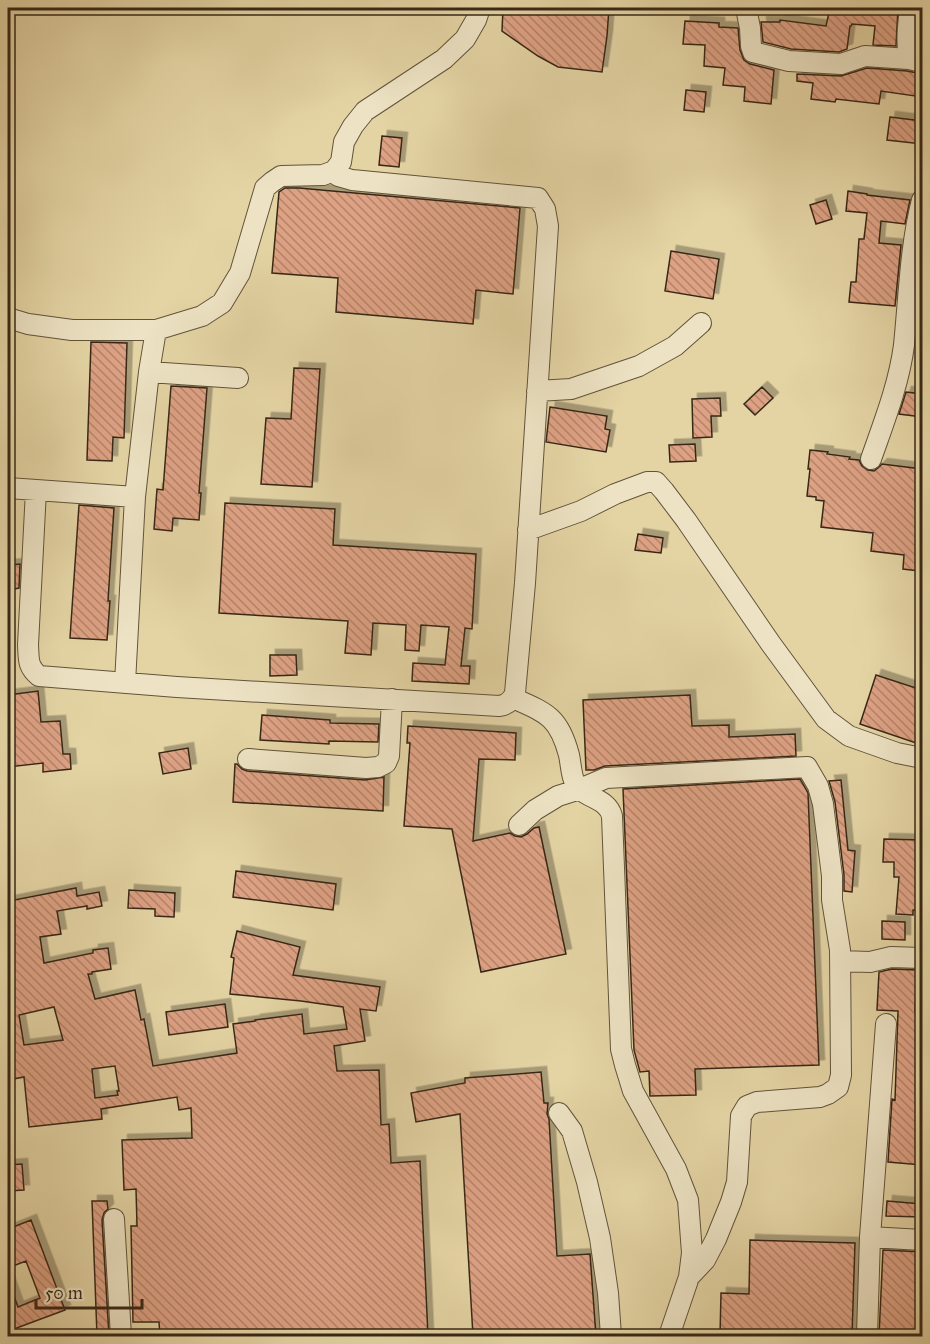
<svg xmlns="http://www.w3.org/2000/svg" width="930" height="1344" font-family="'IM FELL Great Primer',serif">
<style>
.building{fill:url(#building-back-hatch);stroke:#372816;stroke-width:1.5;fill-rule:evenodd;filter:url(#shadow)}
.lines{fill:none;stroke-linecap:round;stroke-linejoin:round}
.minor-casing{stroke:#62533a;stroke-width:22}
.minor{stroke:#ede3c4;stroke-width:20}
</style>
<defs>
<pattern id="building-back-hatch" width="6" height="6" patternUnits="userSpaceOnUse" patternTransform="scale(1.5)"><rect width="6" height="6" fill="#dda183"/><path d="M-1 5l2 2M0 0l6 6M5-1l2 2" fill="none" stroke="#b4836a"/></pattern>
<filter id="shadow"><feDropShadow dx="5.5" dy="-5.5" stdDeviation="0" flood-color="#0004"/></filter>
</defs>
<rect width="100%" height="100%" fill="#e4d4a4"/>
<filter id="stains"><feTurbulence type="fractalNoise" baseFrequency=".00333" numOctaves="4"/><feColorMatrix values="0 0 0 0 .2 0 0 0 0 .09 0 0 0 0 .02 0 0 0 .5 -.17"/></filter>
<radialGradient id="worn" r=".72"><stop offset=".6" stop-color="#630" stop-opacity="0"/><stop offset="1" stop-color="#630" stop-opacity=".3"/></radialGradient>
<path class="building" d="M503 8H609L607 36 602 72 558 67 538 56 502 31Z
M830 8H898L896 46 873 45 875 26 852 24 851 26H850L847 49 839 52 791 49 763 42 761 22H780V20L826 26Z
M922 8V50L920 49 919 40Z
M685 21 719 23V27L738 28 740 50 744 60 750 64 774 70 771 104 744 101 745 87 723 85 725 68 704 66 705 45 683 44Z
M867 68 907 71 922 74V97L881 91 879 104 836 99 835 102 811 99 813 83 797 81V74L841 76Z
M686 90 706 92 704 112 684 110Z
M890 117 922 121V144L887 140Z
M382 136 402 138 399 167 379 165Z
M285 188H299L520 208 513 294 476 290 473 324 336 312 338 278 272 273 279 192Z
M848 191 867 194V195L910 200 905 224 881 221 879 243 901 245 895 306 849 302 851 282H856L859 239H864L867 213 846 211Z
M826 200 832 219 816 224 810 205Z
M671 251 719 259 713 299 665 291Z
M91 342 127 343 124 438 113 437 112 461 87 460Z
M294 368 320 369 312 487 261 484 266 418 291 419Z
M171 386 207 388 199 493H201L199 520 173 518 172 531 154 529 157 489 163 490Z
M762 387 773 398 755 415 744 404Z
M906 392 922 394V417L899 414Z
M720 398 721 416H711L712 437 693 438 692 399Z
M550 407 607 416 605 429 610 430 606 452 546 442Z
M695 444 696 461 670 462 669 445Z
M810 450 828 452 827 454 850 457 849 459 859 460 862 466 868 470 874 471 878 468 882 464 922 469V540L919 571 903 569 904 555 871 551 873 533 821 527 824 501 816 500V497L807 496 810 469H808Z
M225 503 335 509 333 545 476 554 472 629 465 628 461 666H470L469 684 412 681 413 663 445 665 449 627 421 625 419 651 405 650 406 625 373 623 371 655 345 653 348 621 219 613Z
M79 505 114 508 108 601H110L107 640 70 638Z
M638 534 663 538 661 553 635 550Z
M20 564 19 588 8 590V565Z
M270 655H296L297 675 270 676Z
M876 675 922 690V745L860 724Z
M38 691 41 722 60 721 63 754H70L71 769 43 772V763L8 767V753H14L11 729 8 730V695Z
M690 695 692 726 729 725V737L795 734 796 756 605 766 594 770H586L583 700Z
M262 715 330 720V723L379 724 378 742 329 741V744L260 740Z
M408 726 516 733 515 760 479 759 473 841 510 833 515 836 521 837 527 834 534 828 539 827 566 954 481 972 452 829 404 826 410 743H407Z
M188 748 191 769 163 774 159 753Z
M235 764H237L242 769 247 771 365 780 384 777 383 811 233 802Z
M800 779 808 793 819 1065 695 1069 696 1095 650 1096 649 1071 640 1072 634 1050 623 789Z
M841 780 848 850 855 851 852 892 844 891V875L835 802 829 781Z
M884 839 922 840V911L913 910V915L896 914 899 877H894V862H883Z
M236 871 336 884 333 910 233 897Z
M76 888 77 896 99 892 102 906 87 909V906L57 911 61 934 40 937 44 963 93 953V950L108 948 111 969 92 972V974H88L95 999 135 990 141 1020 144 1019 153 1066 237 1053 233 1024 255 1021V1020L302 1014 304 1034 347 1029 343 1007 301 1001 230 994 234 958 231 957 237 931 300 947 293 975 380 987 376 1011 360 1009 365 1041 334 1046 337 1071 379 1070 381 1125 389 1124 391 1163 420 1161 428 1336H160L159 1322H133L131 1226H137L136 1189 124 1190 122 1140 192 1138 191 1108 179 1110 177 1097 101 1109 102 1119 29 1127 24 1077 8 1080V929H11L10 924H13L9 901ZM54 1007 63 1040 24 1045 19 1015ZM115 1066 119 1091H117L118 1095 95 1098 92 1069Z
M129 890 175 893 174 917 155 916V909L128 908Z
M882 921 905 922V940L882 939Z
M892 969 917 970 915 1011 922 1012V1165L888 1162 892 1099 895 1100 898 1011 877 1010 879 972Z
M225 1004 228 1027 169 1035 166 1012Z
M541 1072 544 1103H548L547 1114 549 1119 557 1256 590 1254 596 1336H473L460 1114 416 1122 411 1093 465 1083V1078Z
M22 1164 24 1190 8 1191V1165Z
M92 1201H107L108 1209 104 1213 102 1220 109 1336H97Z
M887 1201 922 1204V1217L886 1216Z
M31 1220 65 1310 14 1329 8 1312V1282H9L18 1307 40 1298 26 1261 8 1268V1229Z
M750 1240 855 1243 852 1336H720L721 1293 749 1294Z
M883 1250 922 1252V1336H879Z"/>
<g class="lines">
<defs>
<path id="minor" d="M746 8 750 28 751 46 753 52 789 61 841 64 865 56 909 59 922 62
M909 59C906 42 908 25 910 8
M8 318 28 324 72 330H156L202 316 222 303 240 273 265 188 272 182 281 176 323 175 334 171 341 162 344 142 353 126 365 111 444 59 465 39 476 20 480 8
M149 372 238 378
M537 391 571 389 639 366 675 346 701 323
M871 459C884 422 899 384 904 345 909 296 910 247 922 200
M8 488 135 497 149 372 156 330
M36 490 28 645C29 659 27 666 39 676L177 687 499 706C507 705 512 701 515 693L525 583 548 226 545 209 538 198 352 180 338 176 334 171
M528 530 581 511 615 494 647 482H656L664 491 686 520 771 644 826 719 849 736 897 753 922 758
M125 683 135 497
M513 698C547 713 559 717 569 755 571 764 571 775 575 783 584 799 607 797 612 816L621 1049 625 1065 633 1091 676 1169 688 1200 692 1253 689 1277 669 1336
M248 759 366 768 378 767 386 763 389 756 392 699
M519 825 535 810 558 796 580 789 606 778 807 767 818 786 823 804 832 876V900L840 950 841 1075 838 1087 828 1094 820 1097 757 1102 747 1106 741 1116 737 1182 731 1202 716 1239 705 1260 689 1277
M840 961 870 962 891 957 922 958
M559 1113 572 1131 587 1182 600 1238 608 1293 611 1336
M114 1219 121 1336
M870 1237 922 1240
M867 1336 870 1237 886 1024"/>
</defs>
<use href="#minor" class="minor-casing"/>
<use href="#minor" class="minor"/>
</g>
<rect width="930" height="1344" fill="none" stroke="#e4d4a4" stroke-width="30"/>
<rect x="9" y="9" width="912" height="1326" fill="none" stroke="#372816" stroke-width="3"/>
<rect x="15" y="15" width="900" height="1314" fill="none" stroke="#372816" stroke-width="1.5"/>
<path d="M36 1299v9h106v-9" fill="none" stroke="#372816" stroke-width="3"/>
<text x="45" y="1299" font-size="18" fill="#372816" stroke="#ede3c4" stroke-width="4.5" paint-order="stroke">50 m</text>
<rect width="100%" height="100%" filter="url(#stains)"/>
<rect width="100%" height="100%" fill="url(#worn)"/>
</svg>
